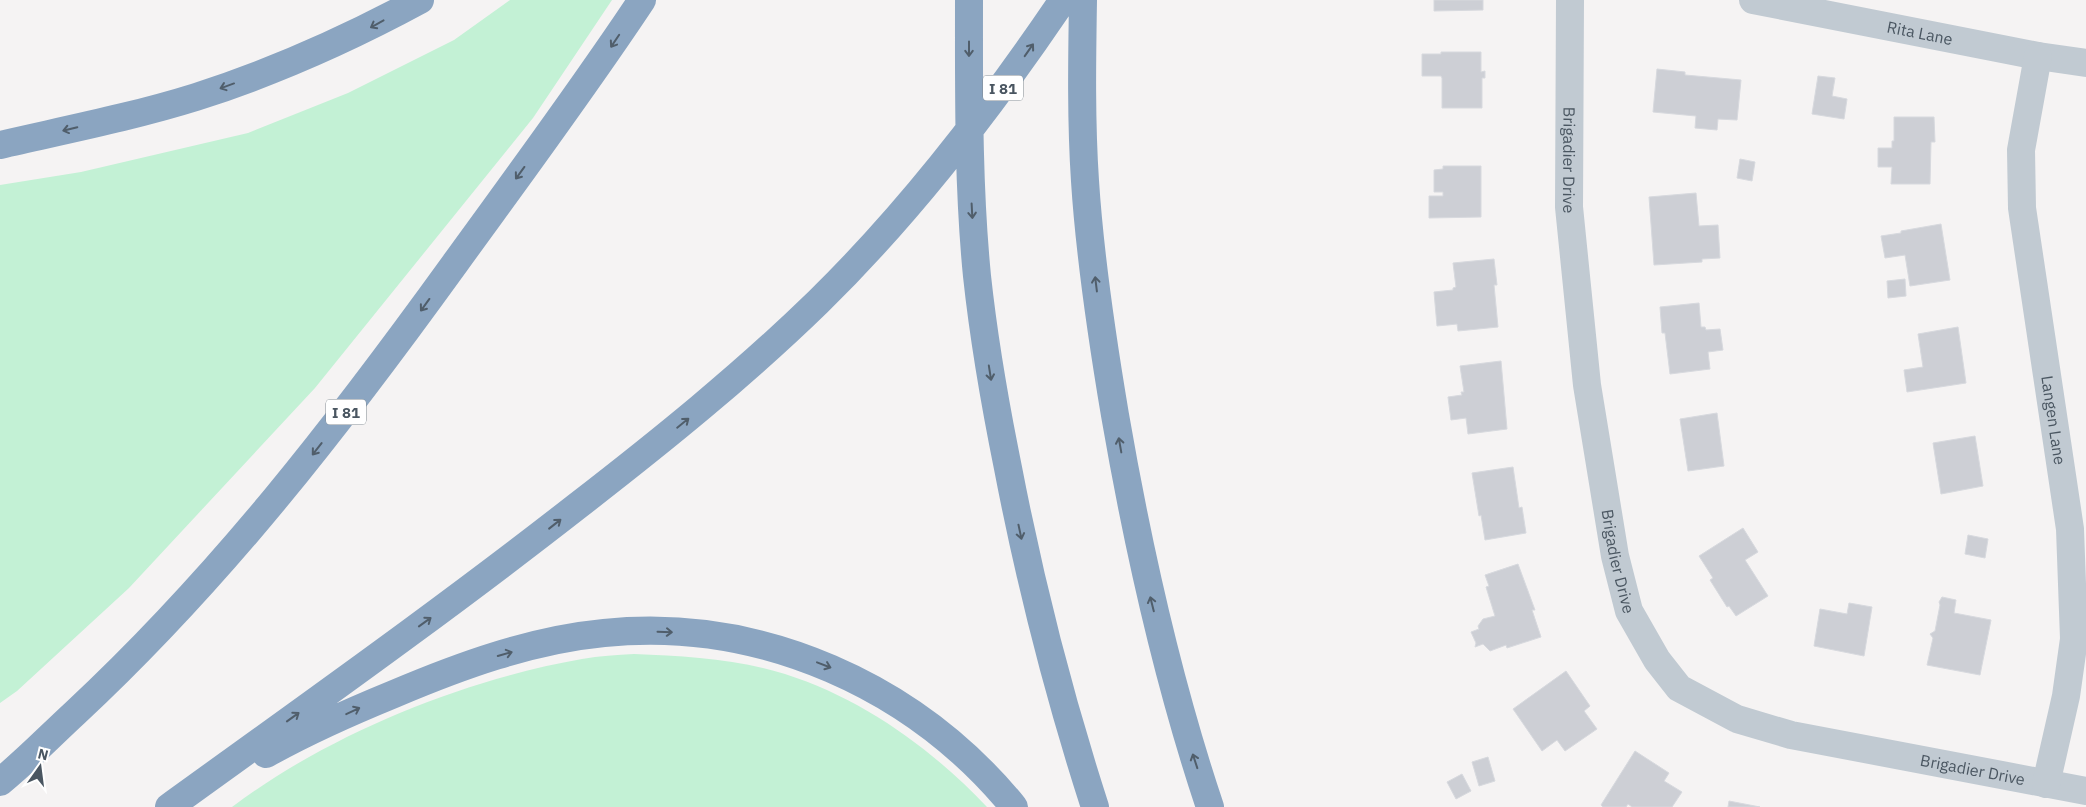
<svg xmlns="http://www.w3.org/2000/svg" width="2086" height="807" font-family="'IBM Plex Sans',sans-serif">
<style>
.green{fill:#c3f1d5}
.building{fill:#cdcfd5;stroke:#d7d9de}
.lines{fill:none;stroke-linecap:round;stroke-linejoin:round}
.minor{stroke:#c1cad2;stroke-width:28}
.highway{stroke:#8ba5c1;stroke-width:28}
.oneway{stroke:#505e6b}
.labels{text-anchor:middle;dominant-baseline:central;stroke-width:4;stroke-linejoin:round;paint-order:stroke}
.shield{fill:#fff;stroke:#808990;stroke-width:1}
.shield-label{font-size:15px;font-weight:bold;fill:#4a5661}
.street-label{font-size:16px;fill:#4a5661;stroke:#fff}
</style>
<rect width="100%" height="100%" fill="#f5f3f3"/>
<path class="green" d="M510 0H612L533 118 315 388 129 588 17 691 0 703V185L81 172 248 133 348 93 454 40Z
M634 654C685 656 737 659 785 674 863 699 931 748 987 807H232C329 734 462 680 582 659 599 656 617 655 634 654Z"/>
<path class="building" d="M1434 0H1483V10L1434 11Z
M1441 52H1481V72L1485 71V78H1482V108H1442V78L1441 76H1422V54H1441Z
M1657 69 1685 72V75L1741 80 1737 120 1718 119 1717 130 1695 128 1696 116 1653 112Z
M1818 76 1835 78 1832 96 1847 99 1844 119 1812 114Z
M1894 117H1934L1935 142H1931L1930 184H1891L1892 167H1878V148H1892V141H1894Z
M1740 159 1755 162 1752 181 1737 178Z
M1443 166H1481V217L1429 218V196H1443V192H1434V170L1443 169Z
M1696 193 1699 226 1718 225 1720 258 1702 259V262L1654 265 1649 197Z
M1941 224 1950 280 1910 286 1905 255 1885 258 1881 236 1901 233V231Z
M1494 259 1497 285H1494L1498 327 1458 331 1457 324 1437 326 1434 292 1453 290V288L1456 287 1453 263Z
M1905 279 1906 296 1888 298 1887 281Z
M1699 303 1701 327H1705L1706 330 1720 329 1723 350 1708 352 1710 369 1670 374 1665 333H1662L1660 307Z
M1958 327 1966 383 1907 392 1904 370 1923 367 1918 334Z
M1501 361 1507 429 1468 434 1466 418 1451 420 1448 397 1462 395 1461 392H1464L1460 366Z
M1717 413 1724 466 1688 471 1680 419Z
M1975 436 1983 486 1941 494 1933 443Z
M1513 467 1519 508 1522 507 1526 533 1485 540 1481 515 1479 516 1472 473Z
M1743 528 1758 552 1745 560 1768 596 1736 616 1729 606 1727 607 1710 580 1713 578 1699 556Z
M1968 535 1988 539 1985 558 1965 554Z
M1518 564 1535 610H1532L1541 637 1507 648 1506 645 1490 651 1483 644 1475 647 1476 643 1471 632 1479 629 1478 626 1483 619 1495 616 1486 587 1489 586 1485 575Z
M1942 597 1956 600 1954 613 1991 620 1980 675 1927 665 1933 638 1930 634 1935 631 1940 605 1939 602Z
M1849 603 1872 607 1864 656 1814 646 1820 609 1847 614Z
M1566 671 1590 706 1584 711 1597 729 1565 751 1557 740 1542 751 1513 709Z
M1635 751 1669 773 1664 781 1682 792 1672 807H1632L1628 804 1626 807H1603L1601 805Z
M1488 757 1495 781 1479 786 1472 762Z
M1462 774 1471 791 1456 799 1447 782Z
M1729 801 1760 807H1728Z"/>
<g class="lines">
<g class="minor">
<path id="s1" d="M1570 0 1569 207 1587 385 1615 556 1629 611 1657 660 1679 688 1737 719 1791 735 2086 791"/>
<path id="s2" d="M1753 0 2038 56 2086 63"/>
<path id="s3" d="M2038 56 2021 150 2022 208 2070 529 2074 639 2066 696 2046 784"/>
</g>
<path class="highway" d="M969 0C969 92 968 184 977 276 984 341 995 404 1008 468 1030 582 1059 696 1095 807
M1083 0C1082 61 1081 121 1085 181 1090 259 1102 338 1115 415 1138 548 1167 679 1210 807
M0 145C65 130 132 117 196 97 274 72 348 39 420 0
M266 754C307 731 350 712 394 694 460 666 531 640 604 633 761 617 915 686 1014 807
M0 782C26 761 50 736 75 713 222 576 339 424 456 262 519 175 583 89 642 0
M169 807C306 708 443 611 576 507 660 442 742 376 818 302 911 211 990 108 1063 0"/>
</g>
<defs><path id="oneway-shaft" d="M-6 0H5M1.5-3L5.5 0L1.5 3" fill="none" stroke-width="1.6" stroke-linecap="round" stroke-linejoin="round" transform="scale(1.25)"/></defs>
<g class="oneway">
<use href="#oneway-shaft" transform="translate(377 24) rotate(151)"/>
<use href="#oneway-shaft" transform="translate(615 41) rotate(124)"/>
<use href="#oneway-shaft" transform="translate(969 49) rotate(90)"/>
<use href="#oneway-shaft" transform="translate(1029 50) rotate(-55)"/>
<use href="#oneway-shaft" transform="translate(227 86) rotate(160)"/>
<use href="#oneway-shaft" transform="translate(70 129) rotate(167)"/>
<use href="#oneway-shaft" transform="translate(520 173) rotate(126)"/>
<use href="#oneway-shaft" transform="translate(972 211) rotate(87)"/>
<use href="#oneway-shaft" transform="translate(1096 284) rotate(-97)"/>
<use href="#oneway-shaft" transform="translate(425 305) rotate(126)"/>
<use href="#oneway-shaft" transform="translate(990 373) rotate(81)"/>
<use href="#oneway-shaft" transform="translate(683 423) rotate(-39)"/>
<use href="#oneway-shaft" transform="translate(1120 445) rotate(-100)"/>
<use href="#oneway-shaft" transform="translate(317 449) rotate(128)"/>
<use href="#oneway-shaft" transform="translate(555 524) rotate(-38)"/>
<use href="#oneway-shaft" transform="translate(1020 532) rotate(78)"/>
<use href="#oneway-shaft" transform="translate(1152 604) rotate(-104)"/>
<use href="#oneway-shaft" transform="translate(425 622) rotate(-36)"/>
<use href="#oneway-shaft" transform="translate(665 632) rotate(2)"/>
<use href="#oneway-shaft" transform="translate(505 654) rotate(-16)"/>
<use href="#oneway-shaft" transform="translate(824 665) rotate(21)"/>
<use href="#oneway-shaft" transform="translate(353 711) rotate(-25)"/>
<use href="#oneway-shaft" transform="translate(293 717) rotate(-36)"/>
<use href="#oneway-shaft" transform="translate(1195 761) rotate(-108)"/>
</g>
<g class="labels">
<g class="shield">
<rect x="983" y="75.5" width="40" height="25" rx="4"/>
<rect x="326" y="399.5" width="40" height="25" rx="4"/>
</g>
<g class="shield-label">
<text x="1003" y="88">I 81</text>
<text x="346" y="412">I 81</text>
</g>
<g class="street-label">
<text stroke="none"><textPath href="#s2" startOffset="170">Rita Lane</textPath></text>
<text stroke="none"><textPath href="#s1" startOffset="160">Brigadier Drive</textPath></text>
<text stroke="none"><textPath href="#s3" startOffset="368">Langen Lane</textPath></text>
<text stroke="none"><textPath href="#s1" startOffset="565">Brigadier Drive</textPath></text>
<text stroke="none"><textPath href="#s1" startOffset="1015">Brigadier Drive</textPath></text>
</g>
</g>
<g transform="translate(40 767) rotate(14)" stroke="#ffffff" stroke-width="4" paint-order="stroke">
<path d="M0-4L9 19L0 12L-9 19Z" fill="#4a5661"/>
<text y="-8" font-size="14" font-weight="bold" text-anchor="middle" fill="#4a5661">N</text>
</g>
</svg>
